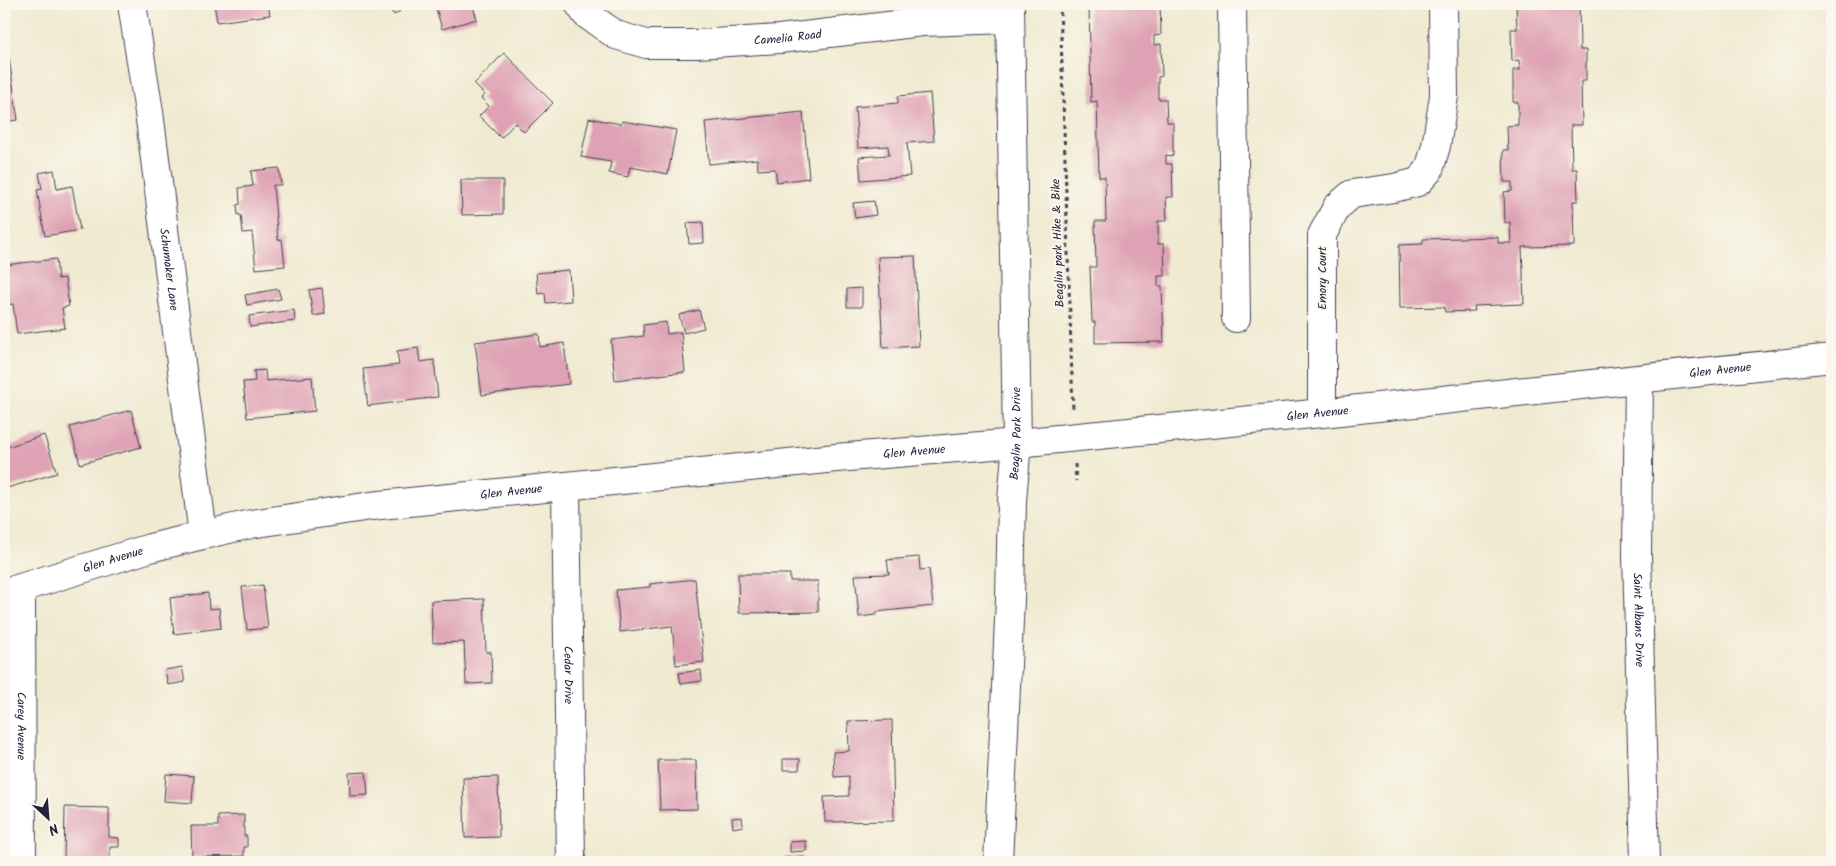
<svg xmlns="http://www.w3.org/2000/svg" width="1836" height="866" font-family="Kalam,sans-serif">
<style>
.building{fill:#dea2b4}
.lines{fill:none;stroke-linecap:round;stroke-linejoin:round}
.minor-casing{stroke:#414052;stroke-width:30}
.major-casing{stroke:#414052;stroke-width:30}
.path{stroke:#414052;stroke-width:3;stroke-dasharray:4 4;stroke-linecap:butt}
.minor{stroke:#fff;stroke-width:28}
.major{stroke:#fff;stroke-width:28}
.labels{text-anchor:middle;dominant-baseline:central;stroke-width:4;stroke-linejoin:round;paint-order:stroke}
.street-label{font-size:12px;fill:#22223b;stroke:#fbf7ec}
</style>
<rect width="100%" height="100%" fill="#fbf7ec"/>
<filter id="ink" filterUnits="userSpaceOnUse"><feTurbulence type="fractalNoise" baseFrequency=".02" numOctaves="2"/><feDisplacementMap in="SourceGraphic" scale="10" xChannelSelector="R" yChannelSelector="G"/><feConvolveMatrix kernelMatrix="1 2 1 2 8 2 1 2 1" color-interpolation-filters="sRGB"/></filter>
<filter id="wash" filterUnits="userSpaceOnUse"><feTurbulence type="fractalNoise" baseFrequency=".0096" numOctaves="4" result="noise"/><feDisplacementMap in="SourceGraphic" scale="20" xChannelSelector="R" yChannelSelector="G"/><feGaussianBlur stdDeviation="1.12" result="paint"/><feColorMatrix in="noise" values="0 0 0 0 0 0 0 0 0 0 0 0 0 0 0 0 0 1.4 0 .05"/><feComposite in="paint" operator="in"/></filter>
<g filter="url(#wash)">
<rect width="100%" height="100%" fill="#f0ead1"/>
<g id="blocks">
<path class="building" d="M214 4H268L270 15 217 22Z
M389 4H395L400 11 394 15 386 5Z
M435 4H472L477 19 442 29Z
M1089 4H1160L1161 35 1154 36V45L1161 44 1162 76 1158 77V99H1166L1167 122 1173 123V156L1166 155V164H1172L1173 197H1166L1167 221H1158V244H1164L1165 276H1158V286H1162L1164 342 1095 343V322H1092L1090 267H1096L1095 221H1106L1105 177H1099L1097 101 1091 102Z
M1579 4 1580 50H1586V81H1581L1582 125H1571L1572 169H1577L1578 201H1573L1574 246 1522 247 1524 304 1474 306 1475 311 1445 312 1444 307 1400 308 1399 245 1423 244V239L1498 237V243H1511L1510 222 1505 223 1504 192 1512 191V182H1504L1503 150H1508L1507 126 1518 125V102H1513V70H1520L1519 60 1512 61 1511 29H1517L1516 5Z
M504 53 553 103 524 132 515 123 501 138 479 116 489 106 481 98 485 95 474 84Z
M4 58H9L18 120 4 122Z
M930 93 934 141 907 143 910 176 861 180 859 157 889 155 888 146 858 148 855 107 898 103V96Z
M803 112 809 178 777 182 775 169 758 170 757 159 709 164 705 122Z
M589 118 621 124 622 121 676 130 668 174 630 167 628 177 609 173 611 162 581 157Z
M279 168 281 185H273L278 240 282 239 285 266 256 269 252 232 243 233 241 215H238L237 205 240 204 239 188 253 186 251 171Z
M54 170 57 189 72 186 80 230 45 236 37 190 42 189 39 173Z
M461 180H503V214L462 215Z
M874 201 876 215 855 218 853 203Z
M703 222 704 243 689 244 687 223Z
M915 256 919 346 883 348 878 257Z
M56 259 58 279 65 278 69 306 62 308 65 328 17 334 13 304 4 305V265Z
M569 270 571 301 546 303 545 293 538 294 536 273Z
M322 288 325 314 313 316 309 290Z
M862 288V307H847V289Z
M278 289 281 299 247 305 245 295Z
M294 310 295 321 250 327 249 316Z
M699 310 704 328 684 333 679 315Z
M666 322 667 334 681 332 685 372 615 380 611 340 644 336 643 325Z
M539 334 540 347 564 343 569 384 482 395 475 342Z
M418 348 420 362 434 360 438 397 368 406 363 369 399 365 397 351Z
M265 370 266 381 312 377 315 411 247 418 243 382 255 381 254 371Z
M131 410 141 447 80 464 70 427Z
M44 435 57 473 7 488 4 478V448Z
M919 557 920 570 929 569 933 606 876 612V615L859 617 855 575 889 574 887 560Z
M738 574H790V581H818V612L739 613Z
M695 579 704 662 676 665 672 626 620 632 616 590 650 587V584Z
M263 585 268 628 247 630 242 587Z
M208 593 209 609 219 608 221 628 174 634 170 598Z
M484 599 486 652H491L492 683 466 684 464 642 433 643 431 601Z
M182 667 185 682 168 685 165 670Z
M701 670 702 681 681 684 679 673Z
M892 720 894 821 825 822 824 797 849 796V776L834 777 833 752 849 751 848 721Z
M783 759H800L799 770H783Z
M658 760H696L697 809 660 810Z
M366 772 368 795 350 796 349 773Z
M166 774 194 776 192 803 164 801Z
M498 777 499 837 465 838 463 778Z
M65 807 109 808V837L119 838V847H110V862H64Z
M244 815V836H247V847H244V856L192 857 191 826H218V816Z
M742 817 743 826 733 828 732 818Z
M806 841V851L790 852V842Z
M803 857 804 862H784V858Z"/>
</g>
</g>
<g filter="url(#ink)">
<use href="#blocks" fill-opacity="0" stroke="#414052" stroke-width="1"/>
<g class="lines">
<defs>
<g id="minor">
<path id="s1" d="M132 4 149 112 203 535"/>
<path id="s2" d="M579 4 586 14 616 35 646 44H697L779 39 922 22 1009 19"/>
<path d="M1232 4 1236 318"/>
<path id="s3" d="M1639 379 1637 554 1645 862"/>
<path d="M1322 413V235L1337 207 1352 194 1394 188 1418 182 1429 170 1436 146 1444 96 1443 4"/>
<path id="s4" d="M566 487 571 862"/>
<path id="s5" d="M21 588 22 862"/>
<path id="s6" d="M4 593 150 548 203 535 251 524 371 506 836 458 1017 443 1322 413 1832 358"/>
</g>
<g id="major">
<path id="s7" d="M998 862 1010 599 1012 500 1017 443 1010 4"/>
</g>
</defs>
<use href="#minor" class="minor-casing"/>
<use href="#major" class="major-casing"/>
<path class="path" d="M1060 4 1073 410
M1075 464 1076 481"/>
<use href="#minor" class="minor"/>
<use href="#major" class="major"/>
</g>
</g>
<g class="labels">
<g class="street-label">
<text stroke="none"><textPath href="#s2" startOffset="222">Camelia Road</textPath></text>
<text transform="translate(1058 243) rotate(-92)">Beaglin park Hike &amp; Bike</text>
<text stroke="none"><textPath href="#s1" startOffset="268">Schumaker Lane</textPath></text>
<text transform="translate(1322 278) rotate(-90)">Emory Court</text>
<text stroke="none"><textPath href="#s6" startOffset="1734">Glen Avenue</textPath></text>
<text stroke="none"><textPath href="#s6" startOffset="1329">Glen Avenue</textPath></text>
<text stroke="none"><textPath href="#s7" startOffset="429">Beaglin Park Drive</textPath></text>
<text stroke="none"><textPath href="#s6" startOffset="924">Glen Avenue</textPath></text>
<text stroke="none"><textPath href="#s6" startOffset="519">Glen Avenue</textPath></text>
<text stroke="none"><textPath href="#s6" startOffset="114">Glen Avenue</textPath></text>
<text stroke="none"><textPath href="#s3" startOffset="241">Saint Albans Drive</textPath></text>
<text stroke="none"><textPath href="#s4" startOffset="188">Cedar Drive</textPath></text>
<text stroke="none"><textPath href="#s5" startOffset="138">Carey Avenue</textPath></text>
</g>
</g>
<rect width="1836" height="866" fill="none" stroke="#fbf7ec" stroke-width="20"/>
<g transform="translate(48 818) rotate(154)" stroke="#fbf7ec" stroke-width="4" paint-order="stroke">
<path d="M0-4L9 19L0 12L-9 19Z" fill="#22223b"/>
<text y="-8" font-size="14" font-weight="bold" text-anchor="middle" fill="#22223b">N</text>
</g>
</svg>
